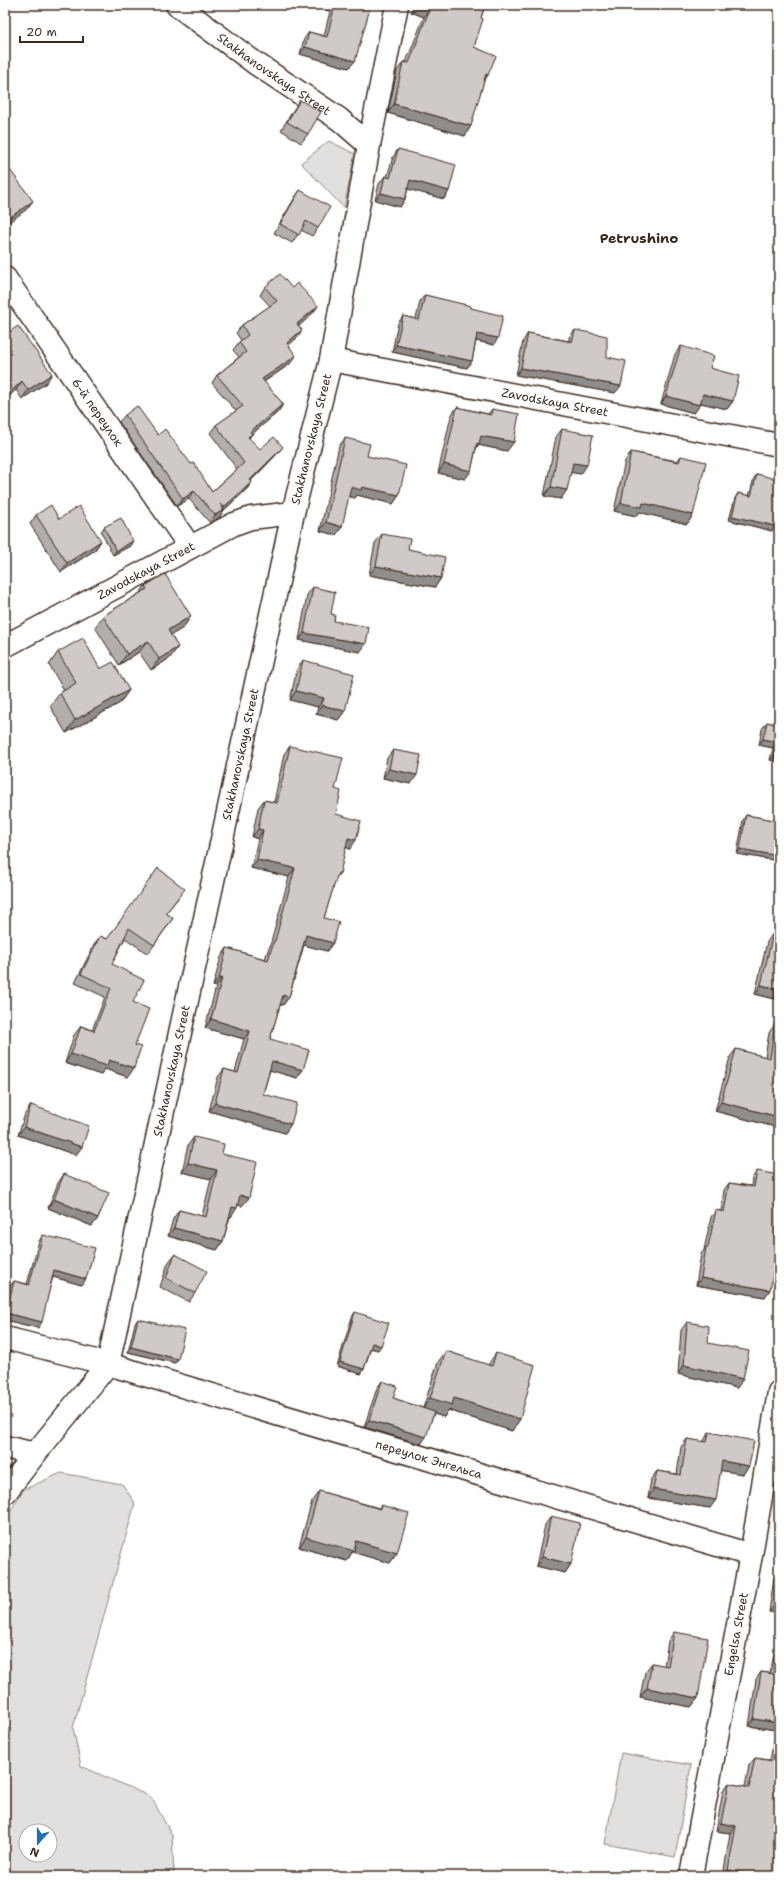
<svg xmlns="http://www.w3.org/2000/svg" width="784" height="1881" font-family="'Shantell Sans',sans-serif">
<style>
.green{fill:#e2e0de;stroke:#8e857e;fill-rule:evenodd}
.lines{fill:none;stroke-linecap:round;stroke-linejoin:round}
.minor-casing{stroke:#3b2a1e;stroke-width:25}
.tertiary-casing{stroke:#3b2a1e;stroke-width:25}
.minor{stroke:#fff;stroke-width:22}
.tertiary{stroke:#fff;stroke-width:22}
.wall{fill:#b2aeab;stroke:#3b2a1e}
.shaded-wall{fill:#918d8b;stroke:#3b2a1e}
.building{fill:#cfcac7;stroke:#3b2a1e}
.labels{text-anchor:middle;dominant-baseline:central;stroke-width:4;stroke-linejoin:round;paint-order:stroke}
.street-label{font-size:12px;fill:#3b2a1e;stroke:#fff}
.quarter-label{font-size:14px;font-weight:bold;fill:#3b2a1e;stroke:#fff}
</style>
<rect width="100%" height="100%" fill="#fff"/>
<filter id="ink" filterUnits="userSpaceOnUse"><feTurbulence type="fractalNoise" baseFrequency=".025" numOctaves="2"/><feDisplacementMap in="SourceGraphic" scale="8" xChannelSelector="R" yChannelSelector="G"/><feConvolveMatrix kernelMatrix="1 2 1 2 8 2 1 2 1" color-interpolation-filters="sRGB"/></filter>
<g filter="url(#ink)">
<path class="green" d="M329 141 355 154 344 208 301 163Z
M61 1473 122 1484 135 1503 73 1728 81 1766 151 1797 172 1835 174 1876H5V1520L23 1490ZM26 1831H50V1855H26Z
M621 1753 691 1765 675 1857 605 1844Z"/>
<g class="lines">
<defs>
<g id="minor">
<path id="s1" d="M177 5 255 63 339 119 369 145"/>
<path id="s2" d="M5 278 190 547"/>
<path id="s3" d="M331 360 779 445"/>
<path id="s4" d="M5 1338 108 1364 751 1555"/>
<path d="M5 1447 35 1454"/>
<path id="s5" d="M5 1493 35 1454 108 1364 293 513"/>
<path id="s6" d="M691 1876 751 1555 779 1392"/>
</g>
<g id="tertiary">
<path id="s7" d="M5 646 234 524 251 518 293 513 331 360 369 145 397 5"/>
</g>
</defs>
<use href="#minor" class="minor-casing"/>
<use href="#tertiary" class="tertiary-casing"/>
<use href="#minor" class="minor"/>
<use href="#tertiary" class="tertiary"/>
</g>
<path class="wall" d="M311 5H371L349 68 300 54 304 39 309 32 324 36 330 11Z
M414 5H485L481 18 474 47 488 75 484 81 465 136 388 113 397 71 403 62H406L424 17 411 12Z
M300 100 308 134 301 143 281 130 294 109Z
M398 149 449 191 444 199 408 189 405 199 400 207 375 200 379 184 385 176 387 177 393 157Z
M300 190 318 228 312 236 301 230 292 243 274 233 294 199Z
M265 287 292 288 318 306 312 314 299 326 297 338 288 345 290 364 264 382 283 404 278 412 252 434 249 438 260 449 277 454 251 481 252 482 246 490 224 510 219 518 210 523 189 499 177 506 119 422 125 415 158 435 191 464 212 492 237 469 210 433 216 425 236 411 212 383 217 375 239 357 233 350 239 342 241 340 236 333 242 325 270 306 260 295Z
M425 295 471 308 494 345 476 341 472 361 467 368 392 352 398 323 403 316 416 319 420 301Z
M575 330 607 357 615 393 516 375 523 341 528 333 569 341V337Z
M5 335 46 383 22 399 16 390Z
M681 346 710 368 733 401 727 409 701 403 700 405 694 413 661 404 675 354Z
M457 407 488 414 492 409 507 451 478 445 476 449 471 471 465 479 438 473 451 416Z
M562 429 581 474 571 472 561 499 544 496 556 437Z
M345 438 367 456 399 495 393 504 357 495 355 498 349 496 336 535 320 531 339 446Z
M631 452 677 461 681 456 693 515 687 524 639 512 636 516 614 511 625 461Z
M757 474 775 526 772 531 729 520 735 498 738 493 749 496 754 478Z
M36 515 59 519 101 541 95 550 61 572 30 524Z
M104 527 130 546 113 555 101 532Z
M382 534 408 549 441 578 435 587 369 575 375 543Z
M145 586 191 616 183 628 171 635 170 658 151 670 139 652 119 665 95 627 103 616 140 593Z
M313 587 331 614 334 621 360 652 299 640 307 595Z
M58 652 100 669 129 690 120 703 66 733 50 706 60 693 64 690 49 665Z
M303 660 345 711 338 720 316 714 318 707 290 700 297 669Z
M779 674V696L775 695Z
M767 722 779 725V762L770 760 773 748 759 745 762 729Z
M290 746 335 789 336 814 350 849 345 847 340 873 336 878 324 918 327 951 304 945 289 997 283 1005H280L270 1039 297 1078 270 1070 263 1094 291 1124 285 1133 209 1111 218 1077 224 1069 235 1072 244 1039 205 1028 216 987 213 986 221 957 227 948 265 959 268 950 270 946 289 877 251 868 258 839 252 837 258 808 264 800 274 802 284 754Z
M393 750 411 784 383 778 387 758Z
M746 815 779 821V861L737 854 743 820Z
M179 897 166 913 173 918 148 954 125 938 112 964 133 1002 135 1045 128 1077 105 1069 101 1075 65 1063 74 1035 81 1026 92 1030 105 997 75 983 94 945 100 936 107 939Z
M779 923V1000L755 994 767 942 773 933 776 934Z
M775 1024 779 1025V1128L715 1111 730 1057 736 1049 765 1057 769 1033Z
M31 1105 76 1155 18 1135 25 1114Z
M194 1137 222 1154 242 1206 238 1205 231 1217H230L223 1241 217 1250 168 1236 173 1219 179 1210 202 1216 211 1179 182 1172 188 1145Z
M757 1171 765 1297 696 1285 701 1254 704 1250 711 1217 716 1210 721 1211 724 1190 729 1183 751 1186 752 1178Z
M64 1174 98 1218 92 1226 48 1208 58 1183Z
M43 1235 82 1285 53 1277 38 1328 5 1320V1306L9 1288 14 1281 27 1284 39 1241Z
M175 1254 195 1293 189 1302 160 1287 168 1263Z
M355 1312 378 1350 371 1348 364 1369 361 1374 337 1366 352 1317Z
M138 1319 178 1359 175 1363 128 1352 135 1323Z
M687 1322 708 1343 737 1388 678 1374 681 1330Z
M446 1351 488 1365 496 1353 520 1419 512 1431 448 1410 444 1417 434 1414 421 1444 364 1427 377 1388 382 1381 393 1398 423 1408 438 1362Z
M709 1432 749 1466 743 1474 721 1470 710 1508 648 1498 651 1479 657 1471 677 1474 681 1447 687 1439 703 1442Z
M319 1491 379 1508 381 1505 397 1553 390 1563 352 1552 347 1561 299 1547 312 1501Z
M551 1516 571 1564 565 1573 536 1566 545 1525Z
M779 1571V1613L769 1612 774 1578Z
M674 1632 698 1698 691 1707 640 1697 645 1672 652 1663 664 1666 668 1641Z
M779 1643V1876H723L730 1833 716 1831 723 1790 729 1783 745 1787 749 1765 755 1758 770 1760 776 1730 749 1726 756 1679 761 1672 770 1673 775 1650Z"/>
<path class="shaded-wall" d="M311 5H335L330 11Z
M416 5H422L430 8 424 17 411 12Z
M305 47 355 61 349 68 300 54Z
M486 74 488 75 482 84Z
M394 104 471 126 465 136 388 113Z
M410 180 449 191 444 199 404 188Z
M381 193 405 199 400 207 375 200Z
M33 201 26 210 5 225V221Z
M318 306 312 314 292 332 297 324Z
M302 330 297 338 282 351 287 343Z
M477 334 498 338 494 345 473 340Z
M396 345 472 361 467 368 392 352Z
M296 356 290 364 256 387 262 379Z
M521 368 621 386 615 393 516 375Z
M52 374 46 383 22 399 28 390Z
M22 381 16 390 5 400V397Z
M703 394 733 401 727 409 697 402Z
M666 396 700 405 694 413 661 404Z
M283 404 278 412 252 434 246 442 242 445 250 432Z
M481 436 514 442 507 451 478 445 473 452H471Z
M283 447 277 454 244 488 250 480Z
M573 463 587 465 581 474 567 472Z
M444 464 471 471 465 479 438 473Z
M252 482 246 490 223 511 224 510 219 518 210 523 215 515 220 512 224 507Z
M351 487H362L399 495 393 504 357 495 355 498 345 496Z
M551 487 567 490 561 499 544 496Z
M194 491 189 499 177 506 183 499Z
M621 503H643L693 515 687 524 639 512 636 516 614 511Z
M732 516 775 526 772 531 729 520Z
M326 522 342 527 336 535 320 531Z
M101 541 95 550 61 572 67 563Z
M133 541 130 546 113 555 116 551Z
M376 566 441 578 435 587 369 575Z
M191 616 183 628 160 642 168 630Z
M304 633 366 644 360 652 299 640Z
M148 641 139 652 119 665 127 654Z
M178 647 170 658 151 670 159 659Z
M779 689V696L775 695Z
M129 690 120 703 66 733 75 720Z
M296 691 324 698 318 707 290 700Z
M322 705 345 711 338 720 316 714Z
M763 739 777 742 773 748 759 745Z
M775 754 779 755V762L770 760Z
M389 769 417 775 411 784 383 778Z
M258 829 263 830 258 839 252 837Z
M348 838 356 840 350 849 342 846Z
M740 849 779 856V861L737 854Z
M257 860 295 868 289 877 251 868Z
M306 935 333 943 327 951 300 944Z
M219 978H222L216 987 213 986Z
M761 985 779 989V1000L755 994Z
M283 995 289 997 283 1005 277 1004Z
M211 1019 250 1031 244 1039 205 1028Z
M71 1054 109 1060 134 1068 128 1077 105 1069 101 1075 65 1063Z
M272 1061 303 1070 297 1078 266 1069Z
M721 1102 779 1117V1128L715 1111Z
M215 1103 291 1124 285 1133 209 1111Z
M24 1127 82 1147 76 1155 18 1135Z
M188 1163 217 1170 211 1179 182 1172Z
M240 1195 249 1198 242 1206 234 1204Z
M54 1199 98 1218 92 1226 48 1208Z
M232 1207 237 1208 231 1217 226 1216Z
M174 1228 223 1241 217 1250 168 1236Z
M54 1270 86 1279 82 1285 50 1276Z
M701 1278 770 1290 765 1297 696 1285Z
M6 1313 42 1322 38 1328 5 1320V1315Z
M372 1343 381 1346 378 1350 369 1348Z
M131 1347 178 1359 175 1363 128 1352Z
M340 1362 364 1369 361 1374 337 1366Z
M684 1365 743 1379 737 1388 678 1374Z
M430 1398H454L520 1419 512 1431 448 1410 444 1417 422 1410Z
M369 1420 426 1437 421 1444 364 1427Z
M722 1461 749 1466 743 1474 717 1470Z
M653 1489 716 1500 710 1508 648 1498Z
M306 1537 356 1541 397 1553 390 1563 352 1552 347 1561 299 1547Z
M542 1557 571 1564 565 1573 536 1566Z
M775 1605H779V1613L769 1612Z
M647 1688 698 1698 691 1707 640 1697Z
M754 1719 779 1723V1725L776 1730 749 1726Z
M721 1823 736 1826 730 1833 716 1831Z
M728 1870 754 1875 753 1876H724Z"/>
<path class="building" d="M335 5H371L355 61 305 47 309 32 327 37Z
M422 5H485L481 18 483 19 474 47 496 56 488 75 486 74 471 126 394 104 403 62 409 63 430 8Z
M300 100 321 112 308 134 287 122Z
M398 149 456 165 449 191 410 180 405 199 381 193 385 176 390 178Z
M5 163 33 201 5 221Z
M300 190 330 207 318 228 306 221 299 235 280 224Z
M280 274 292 288 297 283 318 306 297 324 302 330 287 343 296 356 262 379 283 404 250 432 252 434 248 437 260 449 274 437 283 447 250 480 252 482 224 507 220 504 224 510 215 515 194 491 183 499 125 415 137 406 158 435 165 429 191 464 194 463 212 492 244 463 216 425 243 406 217 375 246 352 239 342 248 335 242 325 277 301 265 287Z
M425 295 471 306V308L503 316 498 338 477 334 472 361 396 345 403 316 419 320Z
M18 326 52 374 28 390 22 381 5 397V335Z
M575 330 607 336V357L626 361 621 386 521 368 528 333 572 342Z
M681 346 714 356 710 368 739 376 733 401 703 394 700 405 666 396Z
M457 407 491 415 492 409 519 414 514 442 481 436 479 444 477 443 471 471 444 464Z
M562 429 593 435 587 465 573 463 567 490 551 487Z
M345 438 370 444 367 456 406 465 399 495 362 487 361 490 351 487 342 527 326 522Z
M631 452 679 462 681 456 706 462 693 515 643 503 642 507 621 503Z
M757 474 779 480V511L775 526 732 516 738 493 751 496Z
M51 505 59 519 79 506 101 541 67 563 36 515Z
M121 518 133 541 116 551 104 527Z
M382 534 410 539 408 549 445 557 441 578 376 566Z
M165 574 191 616 168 630 178 647 159 659 148 641 127 654 103 616 147 589 145 586Z
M313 587 335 592 331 614 335 615 334 621 369 627 366 644 304 633Z
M83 638 100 669 113 662 129 690 75 720 60 693 76 683 58 652Z
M303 660 354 674 345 711 322 705 324 698 296 691Z
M767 722 779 725V755L775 754 777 742 763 739Z
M290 746 343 758 335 789 341 791 336 814 361 821 356 840 348 838 340 873H338L324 918 339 922 333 943 306 935 289 997 283 995 270 1039 309 1050 303 1070 272 1061 263 1094 297 1103 291 1124 215 1103 224 1069 238 1073 250 1031 211 1019 222 978H219L227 948 268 960 274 941H275L295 868 257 860 263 830 258 829 264 800 277 803Z
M393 750 421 755 417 775 389 769Z
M746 815 779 821V856L740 849Z
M158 868 185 889 166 913 173 918 154 945 129 928 112 964 144 980 133 1002 149 1009 135 1045 141 1047 134 1068 109 1060 107 1066 71 1054 81 1026 94 1031 111 988 81 974 100 936 107 939Z
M773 933 779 934V989L761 985Z
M775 1024 779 1025V1117L721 1102 736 1049 770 1058Z
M31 1105 89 1126 82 1147 24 1127Z
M194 1137 224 1144 222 1154 257 1162 249 1198 240 1195 237 1208 232 1207 223 1241 174 1228 179 1210 206 1217 217 1170 188 1163Z
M757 1171 779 1175V1244L770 1290 701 1278 706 1247H708L716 1210 724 1212 729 1183 754 1187Z
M64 1174 109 1193 98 1218 54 1199Z
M43 1235 95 1248 86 1279 54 1270 42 1322 6 1313 14 1281 29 1285Z
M175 1254 207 1271 195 1293 166 1278Z
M355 1312 389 1323 381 1346 372 1343 364 1369 340 1362Z
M138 1319 185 1330 178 1359 131 1347Z
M687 1322 709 1326 708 1343 749 1351 743 1379 684 1365Z
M446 1351 492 1366 496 1353 535 1365 520 1419 454 1398 452 1405 430 1398Z
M382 1381 397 1386 393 1398 434 1412 426 1437 369 1420Z
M709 1432 754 1441 749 1466 722 1461 716 1500 653 1489 657 1471 681 1475 687 1439 707 1442Z
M319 1491 380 1509 381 1505 409 1513 397 1553 356 1541 354 1551 306 1537Z
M551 1516 580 1523 571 1564 542 1557Z
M779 1572V1605H775Z
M674 1632 708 1638 698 1698 647 1688 652 1663 668 1666Z
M779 1647V1723L754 1719 761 1672 774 1674Z
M779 1732V1876H754V1875L728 1870 736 1826 721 1823 729 1783 749 1788 755 1758 773 1761Z"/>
</g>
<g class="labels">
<g class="street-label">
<text stroke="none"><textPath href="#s1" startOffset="119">Stakhanovskaya Street</textPath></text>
<text stroke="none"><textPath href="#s3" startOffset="228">Zavodskaya Street</textPath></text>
<text stroke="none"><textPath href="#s2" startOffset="163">6-й переулок</textPath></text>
<text stroke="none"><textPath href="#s7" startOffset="396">Stakhanovskaya Street</textPath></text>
<text stroke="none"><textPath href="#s7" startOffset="160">Zavodskaya Street</textPath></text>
<text stroke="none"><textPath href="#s5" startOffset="789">Stakhanovskaya Street</textPath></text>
<text stroke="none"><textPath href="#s5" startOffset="465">Stakhanovskaya Street</textPath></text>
<text stroke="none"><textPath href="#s4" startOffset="441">переулок Энгельса</textPath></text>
<text stroke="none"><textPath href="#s6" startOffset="246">Engelsa Street</textPath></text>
</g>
<g class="quarter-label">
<text x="639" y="238">Petrushino</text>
</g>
</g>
<rect width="784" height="1881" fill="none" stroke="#fff" stroke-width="20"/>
<rect x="10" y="10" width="764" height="1861" fill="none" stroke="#3b2a1e" stroke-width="1.5" filter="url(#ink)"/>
<g transform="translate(38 1843) rotate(201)"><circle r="19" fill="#ffffff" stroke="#b1aaa5"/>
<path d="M0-3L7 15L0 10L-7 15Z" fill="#1f6fb2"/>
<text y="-6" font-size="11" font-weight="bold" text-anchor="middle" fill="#3b2a1e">N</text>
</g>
<path d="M20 36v6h63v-6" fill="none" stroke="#3b2a1e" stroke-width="2"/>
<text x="26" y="36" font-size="12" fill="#3b2a1e" stroke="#ffffff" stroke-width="3" paint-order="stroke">20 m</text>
</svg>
